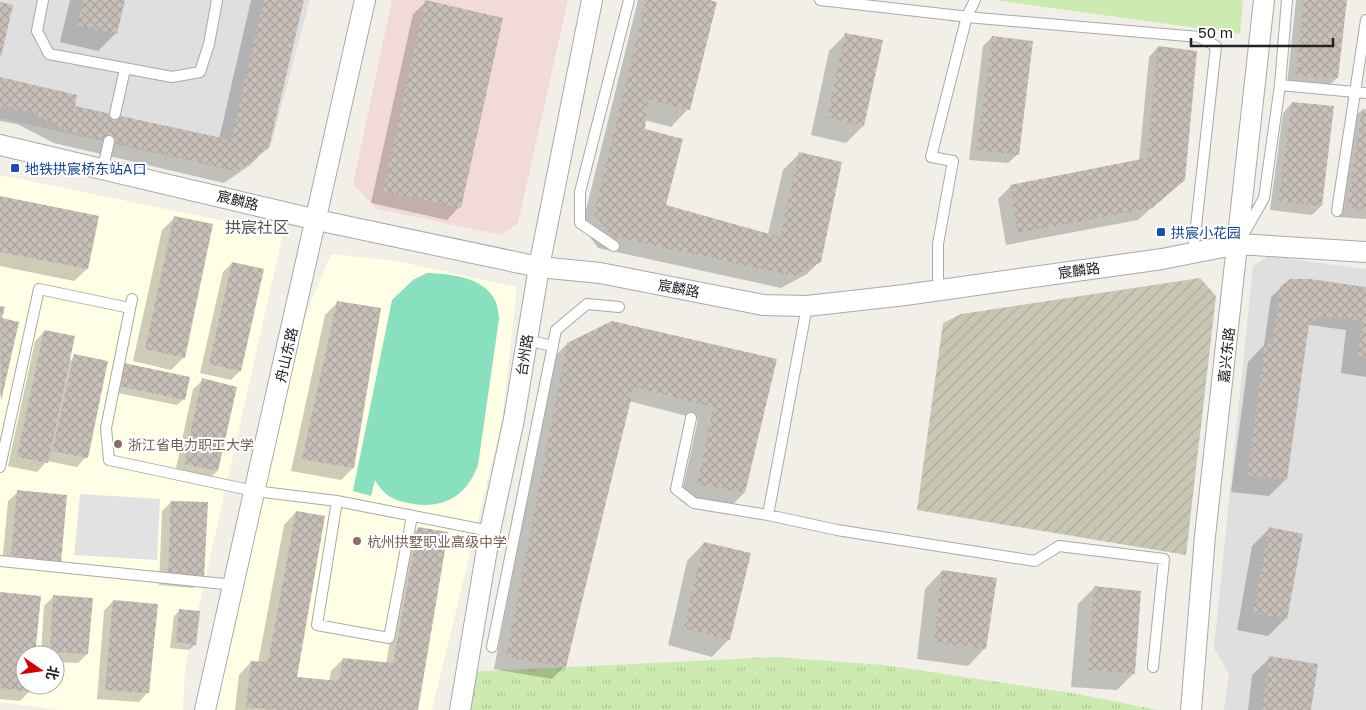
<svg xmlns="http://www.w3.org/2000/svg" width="1366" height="710" font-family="'Golos Text','Noto Sans SC',sans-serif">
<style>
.residential{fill:#e0dfdf}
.commercial{fill:#f2dad9}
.education{fill:#ffffe5;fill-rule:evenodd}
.construction{fill:url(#construction-furrows)}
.grass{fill:url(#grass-tufts)}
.garden{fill:#cdebb0}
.pitch{fill:#88e0be}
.parking{fill:#e2e2e2}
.shadow{fill:#0003}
.building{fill:url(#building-cross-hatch)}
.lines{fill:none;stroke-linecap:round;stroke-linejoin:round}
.service-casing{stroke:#a9a9a9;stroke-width:12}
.minor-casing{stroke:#a9a9a9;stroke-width:22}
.service{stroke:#fff;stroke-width:10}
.minor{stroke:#fff;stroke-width:20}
.transit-dot{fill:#1a4fb4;stroke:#fff;stroke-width:2}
.education-dot{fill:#8d6e63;stroke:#fff;stroke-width:2}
.labels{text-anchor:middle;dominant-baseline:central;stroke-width:4;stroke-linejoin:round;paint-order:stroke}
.transit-label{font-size:14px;fill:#164399;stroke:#fff;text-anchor:start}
.street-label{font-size:14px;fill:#222;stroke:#fff}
.education-label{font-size:14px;fill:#785e54;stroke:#fff;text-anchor:start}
.quarter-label{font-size:16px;fill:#555;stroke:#fff}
</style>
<defs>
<pattern id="construction-furrows" width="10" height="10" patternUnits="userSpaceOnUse" patternTransform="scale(1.25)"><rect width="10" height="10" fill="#c7c7b4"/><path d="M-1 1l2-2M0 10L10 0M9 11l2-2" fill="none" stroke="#abab9a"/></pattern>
<pattern id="grass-tufts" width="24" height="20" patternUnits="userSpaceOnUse" patternTransform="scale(1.25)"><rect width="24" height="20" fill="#cdebb0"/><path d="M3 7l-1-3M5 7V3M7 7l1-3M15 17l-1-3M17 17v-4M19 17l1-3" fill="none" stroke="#b0c997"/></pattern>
<pattern id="building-cross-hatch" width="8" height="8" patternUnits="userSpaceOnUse" patternTransform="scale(1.25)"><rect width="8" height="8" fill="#c7bfb8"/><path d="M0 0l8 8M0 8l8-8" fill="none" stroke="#aba49e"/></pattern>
</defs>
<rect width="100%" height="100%" fill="#f2efe9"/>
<path class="residential" d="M0 0H310L271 145 236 171 0 118Z
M1269 256 1366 269V710H1224L1229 674 1214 648 1253 266Z"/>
<path class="commercial" d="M392 0H568L518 223 501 235 377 209 353 184Z"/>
<path class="education" d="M0 175 283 233 185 669 183 710H61L0 702ZM25 655H55V685H25Z
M331 254 396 261 517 287 502 420 432 710H209L276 386Z"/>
<path class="construction" d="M1200 278 1216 296 1186 555 917 510 943 323 961 314Z"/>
<path class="grass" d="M775 657 885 665 1078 694 1158 710H459L466 672Z"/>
<path class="garden" d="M995 0H1243L1240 34Z"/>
<path class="pitch" d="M427 273C459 274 499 280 499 319L478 465C466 498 441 510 408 503 392 500 383 494 375 480L371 496 353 491 392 300 413 280Z"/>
<path class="parking" d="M80 494 160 499 157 560 74 555Z"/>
<path class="shadow" d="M70 0H123L115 34 98 51 60 42Z
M251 0H302L267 148 250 165 224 183 54 143 17 124 0 121V78L73 106 219 139Z
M638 0H704L688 109 671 127 644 120 640 135 665 206 768 234 783 170 800 153 820 261 807 274 781 288 598 248 582 226Z
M1296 0H1345L1337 78 1327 87 1287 85Z
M426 2 459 207 447 220 371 203 413 14Z
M846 34 863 126 846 143 811 135 829 51Z
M992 37 1018 154 1008 163 969 160 983 46Z
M1158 47 1184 179 1138 220 1006 245 998 199 1011 186 1139 161 1149 57Z
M1292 103 1321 206 1312 215 1270 210 1283 113Z
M1362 110H1366V219L1338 217 1352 119Z
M0 198 87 269 74 281 0 266Z
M174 218 211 225 183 358 171 370 133 361 162 230Z
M232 263 240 371 231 380 200 373 223 272Z
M1281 288H1366V377L1341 373 1346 330 1310 325 1308 326 1286 479 1269 496 1231 492 1248 362 1264 345 1271 297Z
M337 303 353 468 341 480 291 471 325 315Z
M0 307 3 308 0 319 18 323 0 398Z
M45 331 68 363 75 356 86 457 77 467 47 461 37 472 8 466 35 341Z
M567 344 725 349 744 493 727 510 680 501 698 419 629 401 565 666 552 679 494 669 555 356Z
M118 371 184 399 177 405 113 392Z
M203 380 217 471 208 480 175 473 193 389Z
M18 492 60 563 51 572 2 565 8 501Z
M171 502 203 578 193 588 159 585 162 511Z
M296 512 295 678 329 682 331 671 343 659 386 664 408 538 418 528 417 710H235L239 675 251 662 258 663 284 525Z
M1269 529 1286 618 1268 636 1237 630 1252 546Z
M704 543 729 639 712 657 668 645 687 561Z
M942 571 985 648 968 666 917 659 925 589Z
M1095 587 1134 673 1117 690 1071 687 1078 604Z
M0 594 33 655H25V685H30V691L20 701 0 699Z
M54 596 87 654 78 663 55 662V655H41L44 606Z
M113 601 148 692 139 702 97 699 104 611Z
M180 610 195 644 189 650 170 648 174 616Z
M1270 658 1310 710H1248L1252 675Z"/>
<path class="building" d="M83 0H125L117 34 77 25Z
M264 0H304L269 148 237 171 67 131 30 112 0 107V77L77 95 75 106 231 140Z
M425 0 503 18 461 208 383 191Z
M646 0H709L717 2 690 110 648 99 645 129 683 139 666 205 780 237 799 152 842 162 821 262 794 276 611 236 594 213Z
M1304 0H1347L1338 78 1296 76Z
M0 2 13 5 1 57H0Z
M845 33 883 40 864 126 827 118Z
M992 36 1033 41 1019 155 977 150Z
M1158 46 1197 51 1185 180 1152 208 1018 233 1010 185 1147 158Z
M1292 102 1334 106 1322 206 1278 201Z
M1362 109H1366V210L1347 208Z
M0 196 99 216 88 269 0 252Z
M174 216 213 224 185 358 145 349Z
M232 262 264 269 241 371 209 364Z
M1290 279H1310L1366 287V358L1358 356 1362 321 1321 316 1309 324 1287 480 1248 475 1265 343 1272 344 1280 287Z
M337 301 381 308 354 468 302 459Z
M0 306 5 307 2 318 19 322 1 401Z
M612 321 777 359 745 493 697 484 713 407 634 387 566 667 506 657 567 343Z
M44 330 75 336 48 463 17 457Z
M74 354 108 361 88 458 52 451Z
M124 363 190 377 185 400 118 386Z
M202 378 237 387 218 471 184 464Z
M17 490 67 495 61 563 11 555Z
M171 501 208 502 204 579 168 576Z
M296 511 325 516 297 677 339 681 343 658 393 663 418 527 448 532 418 710H280L246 707 251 661 268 662Z
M1269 527 1303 534 1287 619 1253 613Z
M704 542 751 553 730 640 684 628Z
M942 570 997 578 986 649 934 642Z
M1094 586 1141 591 1135 674 1088 670Z
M0 592 41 596 35 655H25V685H32L31 692 0 688Z
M53 595 93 598 88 654 50 652Z
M113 600 158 604 149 693 105 690Z
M179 609 200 611 196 645 176 642Z
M1269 656 1318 664 1311 710H1262Z"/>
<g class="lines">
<defs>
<path id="service" d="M43 0 37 31 49 54 172 77 200 72 209 44 217 0
M820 0 978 18 1199 37 1216 46 1193 253
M1280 85 1366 93
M115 114 125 69
M103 168 109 141
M1337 211 1366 20
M1243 235 1264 198 1280 85 1287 0
M614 246 580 223V192L629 0
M938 290V244L953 161 931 157 967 16 975 0
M132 299 106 428 109 460 254 491 337 501 490 531
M807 306 768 515 837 530 1035 561 1059 546 1164 559 1153 667
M526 340 553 346
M691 418 676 489 694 503 768 515
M0 467 39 289 130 308
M337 501 317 625 389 638 412 516
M0 561 234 585
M492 647 556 330 587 304 619 307"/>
<path id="minor" d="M0 145 317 220 539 267 600 273 763 305 807 306 905 295 1162 259 1238 244 1366 252
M205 710 365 0
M460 710 490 531 514 419 539 267 592 0
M1191 710 1205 536 1264 0"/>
</defs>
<use href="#service" class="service-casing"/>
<use href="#minor" class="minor-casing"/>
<use href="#service" class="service"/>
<use href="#minor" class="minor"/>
</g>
<g class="transit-dot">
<rect x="10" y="163" width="10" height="10" rx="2.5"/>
<rect x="1156" y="227" width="10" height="10" rx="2.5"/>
</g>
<g class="education-dot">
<circle cx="118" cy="444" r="5"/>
<circle cx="357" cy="541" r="5"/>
</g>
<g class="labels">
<g class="transit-label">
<text x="25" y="168">地铁拱宸桥东站A口</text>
<text x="1171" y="232">拱宸小花园</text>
</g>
<g class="street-label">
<text transform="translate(238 200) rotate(14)">宸麟路</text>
<text transform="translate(1079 270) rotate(-8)">宸麟路</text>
<text transform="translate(679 288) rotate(11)">宸麟路</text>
<text transform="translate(286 355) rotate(-77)">舟山东路</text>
<text transform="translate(524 355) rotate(-81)">台州路</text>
<text transform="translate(1226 355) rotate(-84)">嘉兴东路</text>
</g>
<g class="education-label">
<text x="128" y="444">浙江省电力职工大学</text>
<text x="367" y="541">杭州拱墅职业高级中学</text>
</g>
<g class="quarter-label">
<text x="257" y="227">拱宸社区</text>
</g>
</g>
<g transform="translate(40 670) rotate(103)"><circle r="24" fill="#ffffff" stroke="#a7a7a7"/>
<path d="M0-4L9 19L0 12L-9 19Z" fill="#d40000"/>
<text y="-8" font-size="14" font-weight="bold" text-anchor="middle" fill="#222222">北</text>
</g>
<path d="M1191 38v8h142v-8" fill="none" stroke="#222222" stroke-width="2.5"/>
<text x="1198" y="38" font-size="15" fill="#222222" stroke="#ffffff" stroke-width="4" paint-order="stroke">50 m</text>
</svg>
